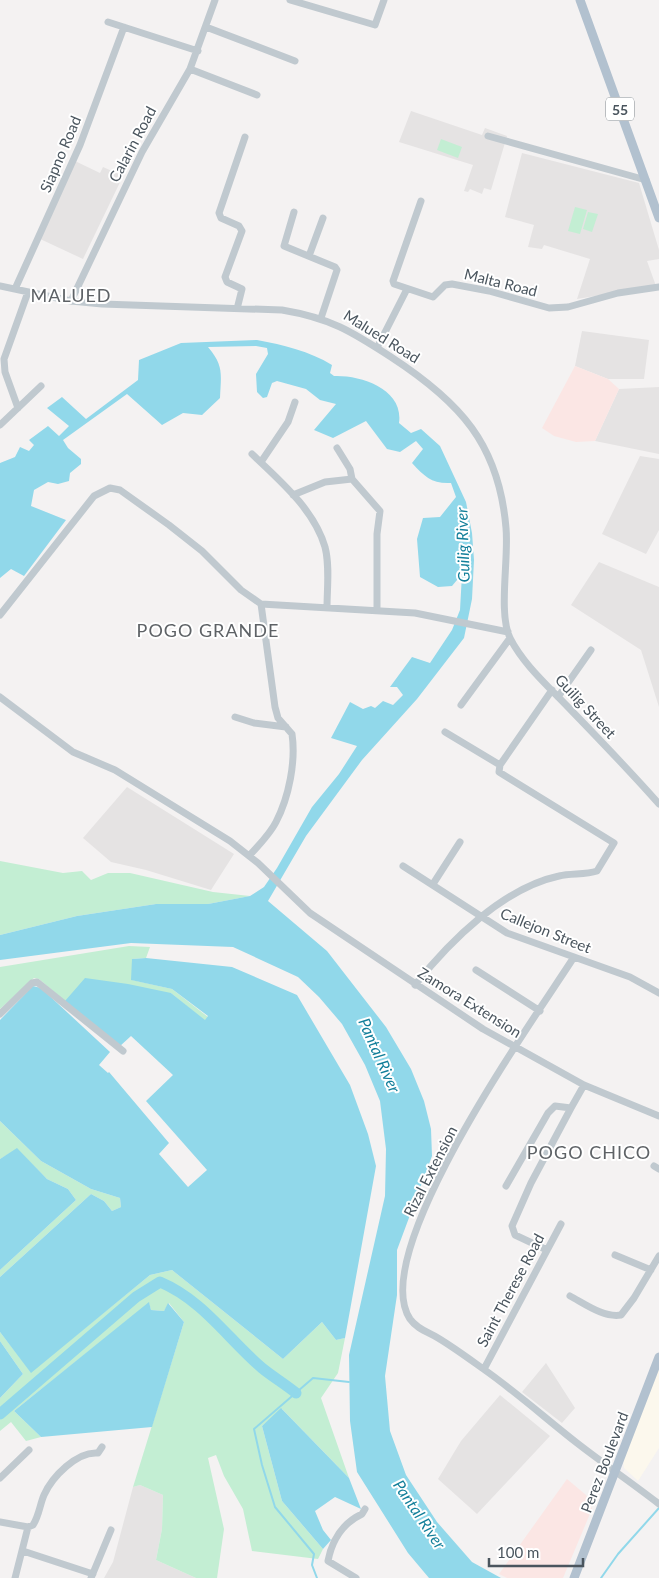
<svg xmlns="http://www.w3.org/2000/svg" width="659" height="1578" font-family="Lato,sans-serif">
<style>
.commercial{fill:#fcf8ed}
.education{fill:#e5e3e3}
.medical{fill:#fbe6e4}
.green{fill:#c3eed3}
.water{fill:#91d8ea}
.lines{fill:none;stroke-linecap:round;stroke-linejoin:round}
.stream{stroke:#91d8ea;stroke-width:2}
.river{stroke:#91d8ea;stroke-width:11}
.minor{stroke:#c0c9cf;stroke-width:7}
.major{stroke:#b2c1cf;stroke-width:9}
.labels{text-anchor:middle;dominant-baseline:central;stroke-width:4;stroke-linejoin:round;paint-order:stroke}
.shield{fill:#fff;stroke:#80888e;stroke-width:1}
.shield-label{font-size:14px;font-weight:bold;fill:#4a555e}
.street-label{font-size:15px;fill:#4a555e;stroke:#fff}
.water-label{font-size:16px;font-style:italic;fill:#127f9a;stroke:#fff}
.quarter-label{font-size:18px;letter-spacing:1px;fill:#5e6266;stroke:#fff}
</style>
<rect width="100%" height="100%" fill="#f4f2f2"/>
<path class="commercial" d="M659 1369V1448L638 1481 624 1468 623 1460Z"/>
<path class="education" d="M411 111 482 135 485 128 507 136 491 190 484 188 482 194 470 189 468 192 464 191 473 165 399 142Z
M522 153 639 183 659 250V259L647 261 656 286 577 299 590 259 544 245 542 249 528 247 534 225 505 217Z
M75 161 100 173 103 167 123 176 83 259 38 238Z
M582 331 649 340 644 379H608L575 366Z
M659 387V454L595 441 619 389Z
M640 456 659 459V530L646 554 602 534Z
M599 562 659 587V707L641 650 571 605Z
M127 787 234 854 211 890 146 870 111 862 83 838Z
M546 1363 575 1408 562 1423 522 1392Z
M500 1395 550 1436 477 1514 438 1479 461 1441Z
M140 1485 163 1495 162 1529 156 1560 196 1578H104L113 1562 133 1487Z"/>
<path class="medical" d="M575 366 608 379 619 389 595 441 576 442 554 436 542 428Z
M567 1479 586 1495 592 1509 563 1578H507L499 1574Z"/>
<path class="green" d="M441 139 462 147 458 158 437 150Z
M575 207 587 210 580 234 568 231Z
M588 212 598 214 592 232 583 229Z
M0 861 63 873 82 871 91 880 108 873H130L213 892 250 896 208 904H156L77 916 0 935Z
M129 946 150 947 146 958 132 959V980L172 989 208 1017 205 1021 171 993 65 1001 39 979 34 978 0 1009V967Z
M0 1121 41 1161 91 1189 120 1198 121 1207 112 1211 104 1201 91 1194 0 1277V1270L76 1200 68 1189 47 1179 17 1149 0 1159Z
M172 1270 283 1359 322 1322 336 1340 345 1338 338 1373 321 1398 349 1478 282 1409 262 1426 282 1501 323 1549 318 1559 252 1551 243 1509 224 1476 216 1455 208 1458 224 1529 217 1578H196L156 1560 162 1529 163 1495 140 1485 133 1487 184 1322 169 1303 164 1311 151 1310 149 1303 14 1411 41 1437 26 1441 11 1422 0 1431V1398L23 1374 0 1341V1332L31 1372 150 1275Z"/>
<path class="water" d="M257 340C284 345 309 351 332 365L330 373 334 376C361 375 404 389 399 423L411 433 421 429 440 446 466 502 472 533 474 560 472 599 464 638 417 699 362 760 306 836 268 901 327 951 386 1027 411 1069 424 1101 431 1129 432 1156 397 1250V1295L385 1376 390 1431 406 1475 437 1522 472 1562 501 1578H429L408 1553 357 1472 350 1421 349 1355 385 1196 386 1149 380 1101 365 1065 342 1024 319 997 298 977 233 947 131 943 0 960V935L77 916 156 904H208L250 896 264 887 277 868 312 807 339 774 357 746 331 738 350 702 363 709 371 706 375 708 383 701 393 705 403 695 397 687H390L412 657 430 663 452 630 460 610 462 574 452 586 438 587 420 577 417 539 423 518 440 517 456 497 451 483C432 484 425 477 412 463L423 449 416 441 400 452 387 449 366 421 333 438 314 430 336 404 320 400 306 389 277 381 272 383 267 397 263 398 257 392 256 374 268 354 267 348 256 346 208 347C224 366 221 374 220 398L202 415 183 413 162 425 127 394 63 440 68 448 81 459V464L70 473 69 481 58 484 48 482 34 490 31 506 66 520 24 576 11 569 0 578V463L15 457 20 447 29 451 34 445 29 440 48 426 59 436 69 426 47 408 62 397 86 419 138 380 139 360 181 343Z
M146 958 232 967 297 995 350 1085 368 1134 376 1166 345 1338 336 1340 322 1322 283 1359 172 1270 150 1275 31 1373 0 1332V1277L91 1194 104 1201 112 1211 121 1207 120 1198 91 1189 41 1161 0 1121V1020L33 986 41 988 110 1052 99 1065 108 1073 109 1072 169 1143 159 1154 188 1187 207 1170 146 1101 173 1075 131 1036 119 1047 65 1001 85 978 128 984 171 993 205 1020 208 1016 172 989 131 980 132 959Z
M17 1148 47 1179 68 1189 76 1200 0 1270V1159Z
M149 1302 151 1310 164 1311 168 1303 184 1322 152 1427 41 1437 14 1411Z
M0 1341 23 1374 0 1398Z
M281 1408 349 1478 361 1509 335 1497 315 1511 323 1530 331 1540 323 1549 282 1501 262 1426Z"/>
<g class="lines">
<path class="stream" d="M317 1578 312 1565 314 1554 275 1507 262 1465 254 1429 313 1378 349 1382
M601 1578 618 1554 659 1508"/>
<path class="river" d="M0 1414 136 1297 160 1282C203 1300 228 1339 262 1368 273 1377 285 1384 296 1393"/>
<path class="minor" d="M290 0 375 25 384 0
M108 22 198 51
M206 27 295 61
M190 69 257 95
M488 136 646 180
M421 201 393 281 394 284 433 297 445 285 452 284 489 291 549 308 568 307 618 293 659 287
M294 212 284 246 335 267 337 270 321 318
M309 256 323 218
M0 286 71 301 102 304 282 310C330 318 351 331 391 357 460 402 499 444 506 528 509 558 498 613 510 638 523 664 548 686 568 707 599 739 630 771 659 804
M15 289 80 145 124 27
M71 301 142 152 190 69 215 0
M237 309 242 289 227 282 225 277 242 231 239 226 221 218 219 213 245 137
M377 348 407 289
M18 408 5 372 4 359 28 292
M0 425 41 386
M337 448 350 469 352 479 380 511 377 534V610
M252 454C279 480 314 509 325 547 330 566 327 588 327 608
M261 462 288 422 295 402
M293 495 325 482 352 479
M0 615 94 496 110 488 120 490 169 525 202 551 241 590 261 604 415 613 508 632
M0 697 73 752 115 770 230 841 258 863 310 913 483 1029 584 1085 659 1116
M558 697 591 650
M461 705 510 638
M235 717 254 723 286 727
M445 732 500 765
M249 856C259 845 270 834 276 822 289 797 296 761 292 734L278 718 275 707 261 604
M403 866 507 933 630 977 659 993
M433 884 460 842
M574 957C535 1018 366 1253 410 1319 417 1329 428 1332 438 1338 453 1347 468 1358 482 1368 515 1391 545 1418 577 1443 604 1464 632 1483 659 1504
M476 970 540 1011
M415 985C450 941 503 888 559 876 571 873 585 875 597 871L614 843 499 772 500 765 552 690
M0 1014 32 983 37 982 123 1051
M654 1166 659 1169
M506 1186 548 1113 555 1106 571 1108 584 1085
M547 1250 515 1235 512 1226 531 1183 571 1108
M615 1255 651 1270
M570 1296C585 1304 604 1318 621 1315L634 1298 659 1256
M484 1369 561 1224
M0 1478 29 1450
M0 1522 28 1527 33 1525C39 1516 40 1504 44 1495 52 1477 77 1451 98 1453L102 1447
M23 1551 93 1574
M15 1578 28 1527
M91 1578 111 1530
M356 1578 328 1561C332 1540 343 1523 362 1514L365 1509"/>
<path class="major" d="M580 0 659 218
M574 1578 659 1357"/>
</g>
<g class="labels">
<rect class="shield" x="606" y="97.5" width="28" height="23" rx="4"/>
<g class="shield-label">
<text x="620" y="109">55</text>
</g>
<g class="street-label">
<text transform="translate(132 144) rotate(-62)">Calarin Road</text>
<text transform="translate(60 154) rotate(-67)">Siapno Road</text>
<text transform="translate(501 282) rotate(14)">Malta Road</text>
<text transform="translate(382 336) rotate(32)">Malued Road</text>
<text transform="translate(586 706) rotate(47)">Guilig Street</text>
<text transform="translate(546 930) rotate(22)">Callejon Street</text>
<text transform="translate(470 1002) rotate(32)">Zamora Extension</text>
<text transform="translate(430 1171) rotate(-63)">Rizal Extension</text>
<text transform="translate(510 1290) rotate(-62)">Saint Therese Road</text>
<text transform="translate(604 1462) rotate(-69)">Perez Boulevard</text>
</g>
<g class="water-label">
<text transform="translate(462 545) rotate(-92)">Guilig River</text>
<text transform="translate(380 1055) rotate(66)">Pantal River</text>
<text transform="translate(420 1514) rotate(56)">Pantal River</text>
</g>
<g class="quarter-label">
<text x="71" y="295">MALUED</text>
<text x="208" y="630">POGO GRANDE</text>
<text x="589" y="1152">POGO CHICO</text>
</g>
</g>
<path d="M489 1558v8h94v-8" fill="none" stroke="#4a555e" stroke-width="2.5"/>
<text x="497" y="1558" font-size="15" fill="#4a555e" stroke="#ffffff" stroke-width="4" paint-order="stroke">100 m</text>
</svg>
